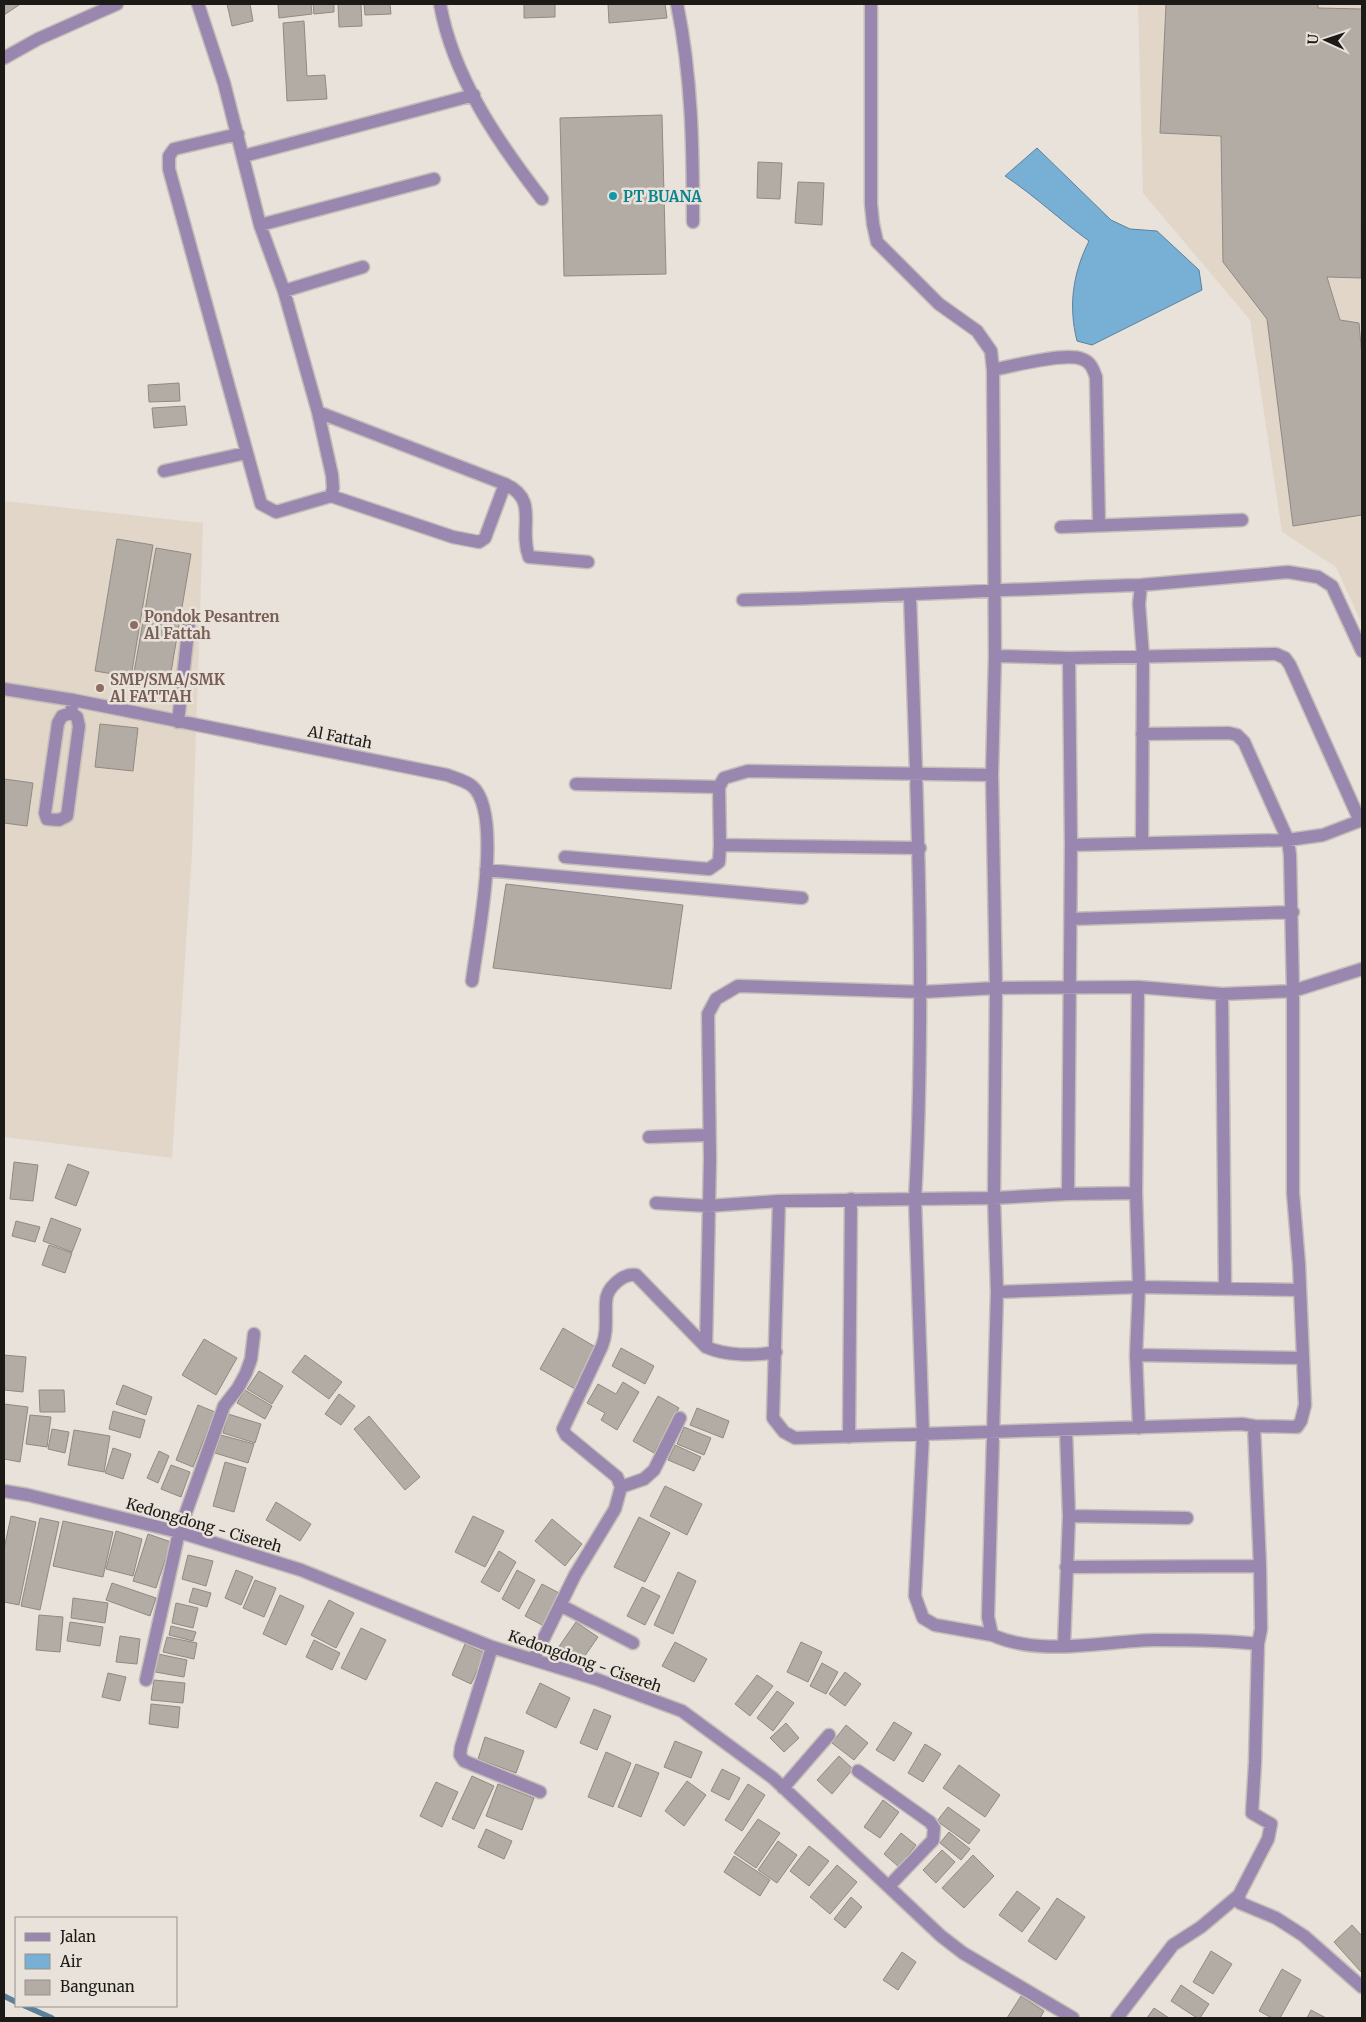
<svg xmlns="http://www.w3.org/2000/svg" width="1366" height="2022" font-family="Merriweather,serif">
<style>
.built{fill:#e2d6c8}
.water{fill:#78afd4;stroke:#5c829b}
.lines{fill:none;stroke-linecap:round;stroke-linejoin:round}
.stream{stroke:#5c829b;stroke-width:5.5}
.building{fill:#b3aca5;stroke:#908a83}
.minor-casing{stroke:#c3beb7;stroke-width:15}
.minor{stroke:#9a87b0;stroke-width:12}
.culture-dot{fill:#0f9aa8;stroke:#e8e2da;stroke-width:2}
.education-dot{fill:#8d6e63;stroke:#e8e2da;stroke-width:2}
.labels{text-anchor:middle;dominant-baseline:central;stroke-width:5;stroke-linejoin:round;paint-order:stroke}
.culture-label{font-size:15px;font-weight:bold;fill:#0d838f;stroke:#e8e2da;text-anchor:start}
.education-label{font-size:15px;font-weight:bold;fill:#785e54;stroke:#e8e2da;text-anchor:start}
.street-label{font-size:15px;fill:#1c1a17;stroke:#e8e2da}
</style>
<rect width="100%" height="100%" fill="#e8e2da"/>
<path class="built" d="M1138 4H1362V624L1336 567 1282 532 1250 320 1143 193Z
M4 501 203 523 192 853 172 1158 4 1137Z"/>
<path class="water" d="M1037 148 1111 220 1130 229 1157 231 1199 270 1202 290 1092 345 1077 341C1068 305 1073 273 1089 241 1060 220 1035 196 1005 176Z"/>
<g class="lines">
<path class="stream" d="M4 1996 16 2002
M25 2006 52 2018"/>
</g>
<path class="building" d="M4 4H18L19 5 4 15Z
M227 4H250L253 21 232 26Z
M278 4H311L312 14 279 18Z
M313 4H334V12L314 14Z
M338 4H361L362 26 339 27Z
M364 4H390L391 14 365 15Z
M524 4H555V17L524 18Z
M608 4H665L667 18 609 23Z
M1166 4H1318V8L1362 9 1361 278 1327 277 1340 320 1359 323 1362 357V515L1293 526 1267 319 1223 262 1221 136 1160 133Z
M304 21 307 76 325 75 327 99 287 101 283 23Z
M662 115 666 274 564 276 560 118Z
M758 162 782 163 780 199 757 198Z
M798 182 824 183 822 225 795 223Z
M179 383 180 401 149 402 148 385Z
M185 406 187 425 154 428 152 408Z
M117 539 153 545 131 677 95 671Z
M156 548 191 554 169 684 133 678Z
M100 724 138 728 133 771 95 767Z
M4 779 33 783 27 826 4 823Z
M506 884 683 905 671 989 493 968Z
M14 1162 38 1165 33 1201 10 1199Z
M68 1164 89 1172 76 1206 55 1198Z
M51 1218 81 1229 72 1252 43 1241Z
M16 1221 40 1227 35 1242 12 1236Z
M49 1245 72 1253 65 1273 42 1265Z
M563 1328 599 1349 575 1389 540 1369Z
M204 1339 237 1358 216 1395 182 1375Z
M621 1348 654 1366 645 1384 612 1366Z
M4 1355 26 1357 23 1392 4 1390Z
M305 1355 342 1382 329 1399 292 1372Z
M259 1371 283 1386 272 1404 247 1389Z
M623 1382 639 1392 617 1430 601 1420 605 1413 587 1403 598 1384 616 1394Z
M123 1385 152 1397 146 1415 116 1404Z
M39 1390H64L65 1412H40Z
M245 1390 272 1406 265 1419 237 1403Z
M339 1394 355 1406 341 1425 325 1414Z
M658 1396 679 1408 654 1453 633 1441Z
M4 1404 28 1407 20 1462 4 1459Z
M198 1405 215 1412 193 1467 176 1460Z
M697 1408 729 1421 723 1438 690 1425Z
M113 1411 145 1420 140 1438 109 1429Z
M228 1414 261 1424 255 1443 223 1433Z
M30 1415 51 1417 47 1447 26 1444Z
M369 1416 420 1477 405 1490 354 1429Z
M684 1427 711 1438 704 1455 677 1444Z
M52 1429 69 1432 65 1453 48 1449Z
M74 1430 110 1436 104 1472 68 1465Z
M221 1435 254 1444 248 1463 215 1453Z
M675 1445 701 1457 694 1471 668 1460Z
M113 1448 131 1454 123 1479 105 1473Z
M159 1451 169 1456 158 1483 147 1478Z
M225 1462 246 1468 234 1512 213 1506Z
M171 1465 190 1472 181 1497 161 1489Z
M665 1486 702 1504 687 1535 650 1516Z
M276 1502 311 1524 300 1541 266 1520Z
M11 1516 36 1522 19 1605 4 1602V1549Z
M473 1516 504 1531 485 1567 455 1552Z
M639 1517 670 1533 645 1582 614 1567Z
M40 1518 59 1522 40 1610 21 1606Z
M552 1519 582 1544 565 1566 535 1541Z
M63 1521 113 1532 103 1577 53 1566Z
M116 1531 142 1539 133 1576 106 1569Z
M148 1534 171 1542 156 1588 133 1581Z
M499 1551 516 1562 499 1592 481 1582Z
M188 1555 213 1561 206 1586 182 1579Z
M236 1570 253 1577 241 1605 225 1598Z
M517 1570 535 1580 519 1609 502 1599Z
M678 1572 696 1581 673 1634 654 1625Z
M255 1580 276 1588 264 1617 243 1608Z
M112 1583 156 1598 150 1616 106 1600Z
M542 1584 561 1594 544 1626 525 1616Z
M642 1587 660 1596 645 1625 627 1616Z
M193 1588 211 1593 207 1607 189 1602Z
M280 1595 304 1606 286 1645 263 1634Z
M73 1598 108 1603 105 1623 71 1618Z
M329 1600 354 1613 336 1648 311 1635Z
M176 1603 198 1608 193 1628 172 1623Z
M39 1615 63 1617 60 1652 36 1650Z
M70 1622 103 1627 100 1646 67 1641Z
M576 1622 598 1637 580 1663 558 1648Z
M171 1626 196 1632 193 1641 169 1635Z
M361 1628 386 1640 366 1680 341 1668Z
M120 1636 140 1639 137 1664 116 1662Z
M167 1637 197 1643 194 1659 163 1652Z
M314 1640 340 1653 332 1670 306 1657Z
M675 1642 707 1659 694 1682 662 1666Z
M801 1642 822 1652 808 1682 787 1672Z
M465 1644 485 1653 471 1684 452 1675Z
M158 1654 187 1660 184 1677 155 1672Z
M822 1663 838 1672 826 1694 810 1686Z
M845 1672 861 1684 845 1706 829 1694Z
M108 1673 126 1677 120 1701 102 1697Z
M757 1675 773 1686 750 1716 735 1704Z
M154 1680 185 1683 183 1703 151 1700Z
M540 1683 570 1698 556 1728 526 1713Z
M777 1691 794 1703 773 1731 757 1718Z
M151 1704 180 1707 178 1728 149 1724Z
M594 1709 611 1716 597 1750 580 1743Z
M894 1722 912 1733 894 1761 876 1750Z
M786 1723 799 1738 784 1752 770 1738Z
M846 1725 868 1743 854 1760 832 1743Z
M485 1737 524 1751 516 1773 478 1759Z
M675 1741 702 1752 691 1778 664 1767Z
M925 1744 941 1754 923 1782 908 1773Z
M606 1752 631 1763 613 1807 588 1797Z
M839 1756 853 1769 832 1794 817 1780Z
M636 1764 659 1773 641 1817 618 1807Z
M959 1765 1000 1795 985 1817 943 1788Z
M722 1769 740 1778 729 1800 711 1791Z
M472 1776 494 1786 474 1829 452 1819Z
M687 1781 706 1795 684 1826 665 1811Z
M436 1782 458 1792 442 1827 420 1816Z
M498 1784 534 1798 522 1830 486 1816Z
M748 1784 765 1795 742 1831 725 1820Z
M883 1800 899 1812 880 1838 864 1827Z
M948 1807 980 1830 969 1844 937 1821Z
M758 1819 780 1833 756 1868 734 1853Z
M486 1829 512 1841 504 1859 478 1847Z
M949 1832 970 1849 961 1860 940 1843Z
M901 1833 916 1845 899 1867 884 1854Z
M778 1841 797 1855 777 1883 758 1870Z
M809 1846 829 1861 809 1886 790 1871Z
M942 1850 955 1862 936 1883 923 1870Z
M973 1855 994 1876 964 1908 942 1888Z
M734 1856 770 1880 760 1896 724 1872Z
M837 1865 857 1882 830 1914 810 1897Z
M1017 1891 1040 1908 1022 1932 999 1915Z
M851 1897 862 1907 845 1928 834 1919Z
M1057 1898 1085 1917 1056 1960 1028 1941Z
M1352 1925 1362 1936V1973L1334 1942Z
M1211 1951 1232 1964 1213 1994 1193 1982Z
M902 1952 916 1962 898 1990 883 1980Z
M1282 1969 1301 1980 1280 2018H1272L1259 2011Z
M1181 1985 1209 2004 1200 2018H1197L1171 2001Z
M1021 1996 1044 2011 1040 2018H1007Z
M1154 2008 1169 2018H1147Z
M1311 2010 1326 2018H1307Z"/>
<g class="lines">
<defs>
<path id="minor" d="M198 4 224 83 260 225 284 291 318 412 332 475 333 488 331 496 276 512 261 504 169 169V156L174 149 238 134
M440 4C453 77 498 142 542 199
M677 4C692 76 693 149 693 222
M4 58 38 39 117 4
M244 156 474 95
M260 225 434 179
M284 291 363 267
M993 370C1012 366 1065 352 1082 359 1091 362 1093 369 1096 377L1099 524
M318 412 505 484 485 538 479 542 453 537 331 496
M164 471 246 453
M505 484C540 500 518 527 529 557L588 562
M1061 527 1242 520
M1141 585 1288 572 1318 577 1332 586 1362 651
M910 596C917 797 926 997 915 1199L994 1198 1068 1194 1071 845 1069 658
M743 600C876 597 1008 589 1141 585L1139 604 1143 656 1142 843
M995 656 1069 658 1276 654 1285 658 1290 665 1360 821
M4 689 73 700 447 775C455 778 466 781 472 786 504 813 477 941 472 981
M71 713 77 717 79 726 67 816 59 820 47 819 45 813 58 723 62 716 71 713 73 700
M178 722 189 623
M1142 734 1229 733 1237 735 1244 742 1288 840 1290 855 1293 991V1193L1299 1264 1305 1405 1301 1421 1297 1427 1254 1426
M576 784 719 787 720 845 920 848
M719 787 724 778 748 771 992 775
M1071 845 1288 840 1323 835 1362 820
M565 857 709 869 719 862 720 845
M486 870 802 898
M1071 919 1293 912
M1138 987 1136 1193 1139 1287 1136 1355 1139 1428
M1222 994 1225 1288
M649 1137 708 1135
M1068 1194 1136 1193
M779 1201 773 1418 784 1432 795 1438 1242 1424 1254 1426 1260 1566 1261 1629 1258 1644C1224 1640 1189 1640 1155 1640 1102 1641 1041 1657 992 1635L988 1617 997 1292 994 1198 996 988 992 775 995 656 993 370 991 351 977 331 939 304 877 242 873 224 871 204V4
M656 1203 708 1206 779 1201 915 1199 923 1434 915 1596 923 1618 935 1625 992 1635
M997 1292 1139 1287 1300 1290
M706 1347 710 1159 708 1014 716 999 738 986 922 992 996 988 1138 987 1222 994 1293 991 1362 969
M1136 1355 1303 1358
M849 1437 851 1199
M621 1487 644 1479 654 1470 680 1418
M4 1491 28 1495 179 1532 301 1570 492 1647 596 1679 682 1711 773 1778 941 1936 963 1953 1073 2018
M1069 1516 1187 1518
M1066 1567 1260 1566
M560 1605 633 1643
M1258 1644 1255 1763 1252 1813 1271 1824 1268 1839 1239 1895 1240 1903 1276 1918 1304 1936 1362 1987
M1064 1645 1069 1516 1066 1430
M492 1647 461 1747 460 1755 464 1761 540 1792
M534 1658 575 1575 615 1509 621 1487 617 1477 566 1435 563 1429 602 1346C608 1330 605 1318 606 1302 606 1288 623 1273 636 1275L706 1347C726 1356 755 1356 776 1352
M146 1680 179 1532 224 1406 238 1388 246 1373 251 1359 254 1334
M858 1771 930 1822 934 1828 933 1840 889 1886
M783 1788 829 1735
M1117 2018 1173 1945 1201 1927 1239 1895"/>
</defs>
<use href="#minor" class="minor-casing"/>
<use href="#minor" class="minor"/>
</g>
<circle class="culture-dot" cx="613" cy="196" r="5"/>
<g class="education-dot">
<circle cx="134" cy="625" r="5"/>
<circle cx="100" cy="688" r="5"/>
</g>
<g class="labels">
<g class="culture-label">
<text x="623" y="196">PT BUANA</text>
</g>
<g class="education-label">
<text x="144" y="616">Pondok Pesantren<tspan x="144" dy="17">Al Fattah</tspan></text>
<text x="110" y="679">SMP/SMA/SMK<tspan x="110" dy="17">Al FATTAH</tspan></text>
</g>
<g class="street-label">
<text transform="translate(340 737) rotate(11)">Al Fattah</text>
<text transform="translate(204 1525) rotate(16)">Kedongdong - Cisereh</text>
<text transform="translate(585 1661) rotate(19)">Kedongdong - Cisereh</text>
</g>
</g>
<rect width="1366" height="2022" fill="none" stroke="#1c1a17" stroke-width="10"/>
<rect x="15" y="1917" width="162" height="90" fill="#e8e2da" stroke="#96928c"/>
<rect x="25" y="1933" width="25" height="8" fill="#9a87b0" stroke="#96928c"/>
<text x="60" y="1942" font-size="15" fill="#1c1a17">Jalan</text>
<rect x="25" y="1954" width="25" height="15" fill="#78afd4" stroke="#96928c"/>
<text x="60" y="1967" font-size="15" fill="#1c1a17">Air</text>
<rect x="25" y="1980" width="25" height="15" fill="#b3aca5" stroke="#96928c"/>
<text x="60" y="1992" font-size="15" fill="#1c1a17">Bangunan</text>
<g transform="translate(1326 40) rotate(273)" stroke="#e8e2da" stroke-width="4" paint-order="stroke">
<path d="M0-4L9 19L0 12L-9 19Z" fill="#1c1a17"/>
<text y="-8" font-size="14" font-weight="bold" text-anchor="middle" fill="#1c1a17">U</text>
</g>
</svg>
